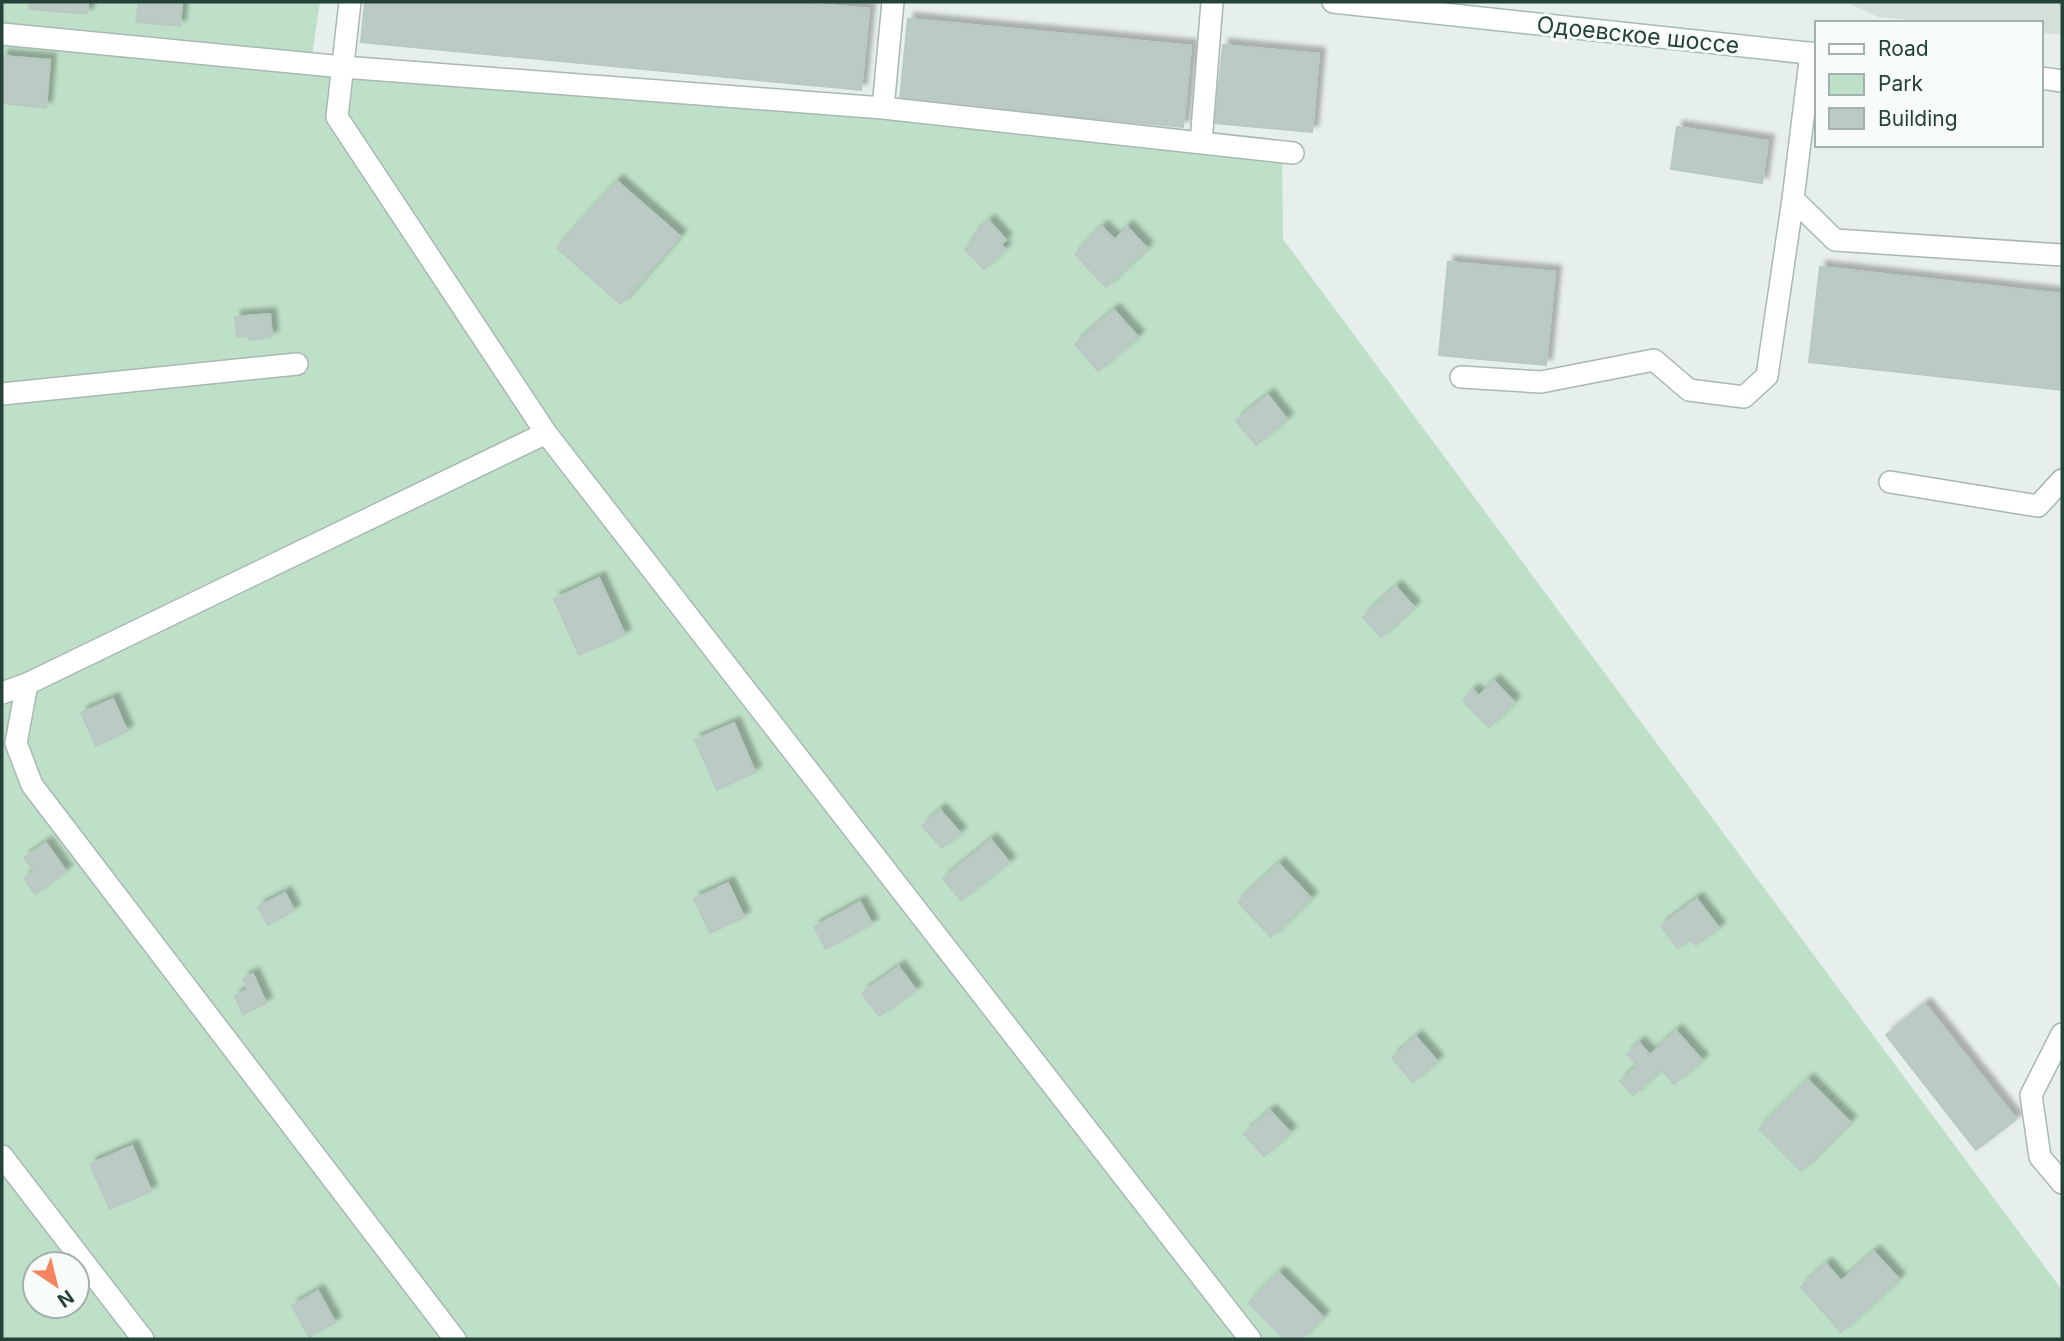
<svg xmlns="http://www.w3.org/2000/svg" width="2064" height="1341" font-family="Inter,sans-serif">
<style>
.built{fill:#d4dfda}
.green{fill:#bfe0c8;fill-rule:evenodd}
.building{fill:#bbcac4;stroke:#b8c9c2;stroke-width:2;filter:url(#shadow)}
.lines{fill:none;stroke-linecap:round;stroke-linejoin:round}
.lane-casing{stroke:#a8b8b2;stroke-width:24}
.secondary-casing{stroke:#a4bbb3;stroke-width:24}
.lane{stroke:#fff;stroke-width:21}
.secondary{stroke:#fff;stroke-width:21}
.labels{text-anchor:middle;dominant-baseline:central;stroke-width:6;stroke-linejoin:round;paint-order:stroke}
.street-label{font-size:23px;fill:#24423a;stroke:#f7fbf9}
</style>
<defs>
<filter id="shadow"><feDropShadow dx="6" dy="-6" stdDeviation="2" flood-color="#0004"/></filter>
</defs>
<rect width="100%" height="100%" fill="#e6efeb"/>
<path class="built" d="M1828 2H2062V35L2041 33V23H1940L1878 17 1850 4Z"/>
<path class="green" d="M2 2H320L310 70 1201 143 1282 140 1283 239 2062 1290V1339H2ZM35 1264H77V1306H35Z"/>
<path class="building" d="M30 2H88L87 14 29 9Z
M139 2H182L180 26 136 22Z
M365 2H790L869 9 861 90 361 42Z
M908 19 1191 46 1183 127 900 100Z
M1223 45 1319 54 1312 132 1215 123Z
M2 56 50 60 46 108 2 103Z
M1677 127 1768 141 1762 183 1671 169Z
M617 181 680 236 621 304 557 248Z
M989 221 1006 240 1001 244 1005 249 984 269 965 249 975 239 973 236Z
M1102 227 1115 240 1127 227 1147 248 1106 287 1075 254Z
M1448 262 1555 272 1546 365 1439 355Z
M1820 267 2062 294V390L1809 362Z
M1114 310 1138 337 1098 371 1075 344Z
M270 314 272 337 249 340V336L237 337 235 317Z
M1268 395 1287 419 1256 445 1236 421Z
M599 578 625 635 579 655 554 599Z
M1396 587 1414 607 1381 637 1363 617Z
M1494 681 1514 702 1489 727 1463 701 1473 690 1479 696Z
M113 699 127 731 96 746 81 713Z
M734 723 755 772 717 790 695 740Z
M940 810 960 833 942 848 922 826Z
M991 840 1009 862 961 900 943 879Z
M46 843 66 871 35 894 24 878 34 871 24 858Z
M1279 864 1311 898 1271 937 1238 902Z
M728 883 744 917 710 933 694 899Z
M285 893 294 910 268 925 258 907Z
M1697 899 1719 928 1696 945 1690 939 1678 948 1661 926Z
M860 902 872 924 826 949 814 927Z
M899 967 916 990 879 1016 862 993Z
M253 974 266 1003 243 1014 235 996 248 990 243 979Z
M1925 1004 2016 1119 1976 1150 1886 1035Z
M1676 1031 1702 1060 1674 1084 1661 1069 1633 1095 1620 1081 1638 1066 1627 1054 1639 1043 1650 1055Z
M1416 1037 1437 1061 1413 1082 1392 1058Z
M1808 1080 1850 1122 1801 1171 1759 1129Z
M1270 1111 1290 1132 1264 1156 1244 1134Z
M132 1146 151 1191 110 1209 90 1164Z
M1874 1252 1899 1279 1841 1332 1801 1287 1826 1264 1841 1281Z
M1279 1273 1323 1317 1300 1339H1284L1249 1303Z
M318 1291 335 1322 309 1337 292 1306Z"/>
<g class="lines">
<defs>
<path id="lane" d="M350 2 337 117 546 433 1250 1339
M2 34 343 67 883 108 893 2
M1811 53 1793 199 1835 240 2062 255
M883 108 1293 153
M1201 143 1212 2
M1461 377 1541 382 1654 360 1689 390 1744 397 1767 376 1793 199
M2 394 297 364
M1890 482 2038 506 2062 480
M2 693 27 684
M2062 1034 2031 1095 2040 1157 2062 1183
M2 1156 143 1339
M455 1339 32 785 16 743 27 684 546 433"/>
<path id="secondary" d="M1333 2 1817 54
M2041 78 2062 81"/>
</defs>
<use href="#lane" class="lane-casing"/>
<use href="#secondary" class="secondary-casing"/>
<use href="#lane" class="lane"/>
<use href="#secondary" class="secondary"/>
</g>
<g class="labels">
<g class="street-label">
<text transform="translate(1638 35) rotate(6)">Одоевское шоссе</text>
</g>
</g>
<rect width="2064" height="1341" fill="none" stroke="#24423a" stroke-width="7"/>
<rect x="1815" y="21" width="228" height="126" fill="#f7fbf9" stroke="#a3b1ad" stroke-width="2"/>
<rect x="1829" y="44" width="35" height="10" fill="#ffffff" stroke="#a3b1ad" stroke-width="2"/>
<text x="1878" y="56" font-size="21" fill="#24423a">Road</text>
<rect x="1829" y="74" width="35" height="21" fill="#bfe0c8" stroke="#a3b1ad" stroke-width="2"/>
<text x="1878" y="91" font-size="21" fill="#24423a">Park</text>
<rect x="1829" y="108" width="35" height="21" fill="#bbcac4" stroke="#a3b1ad" stroke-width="2"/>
<text x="1878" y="126" font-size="21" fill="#24423a">Building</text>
<g transform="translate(56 1285) rotate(145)"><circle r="33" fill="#f7fbf9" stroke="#a3b1ad" stroke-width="2"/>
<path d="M0-5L12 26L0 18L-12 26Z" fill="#f4845f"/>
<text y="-10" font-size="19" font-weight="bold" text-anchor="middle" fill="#24423a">N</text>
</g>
</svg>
